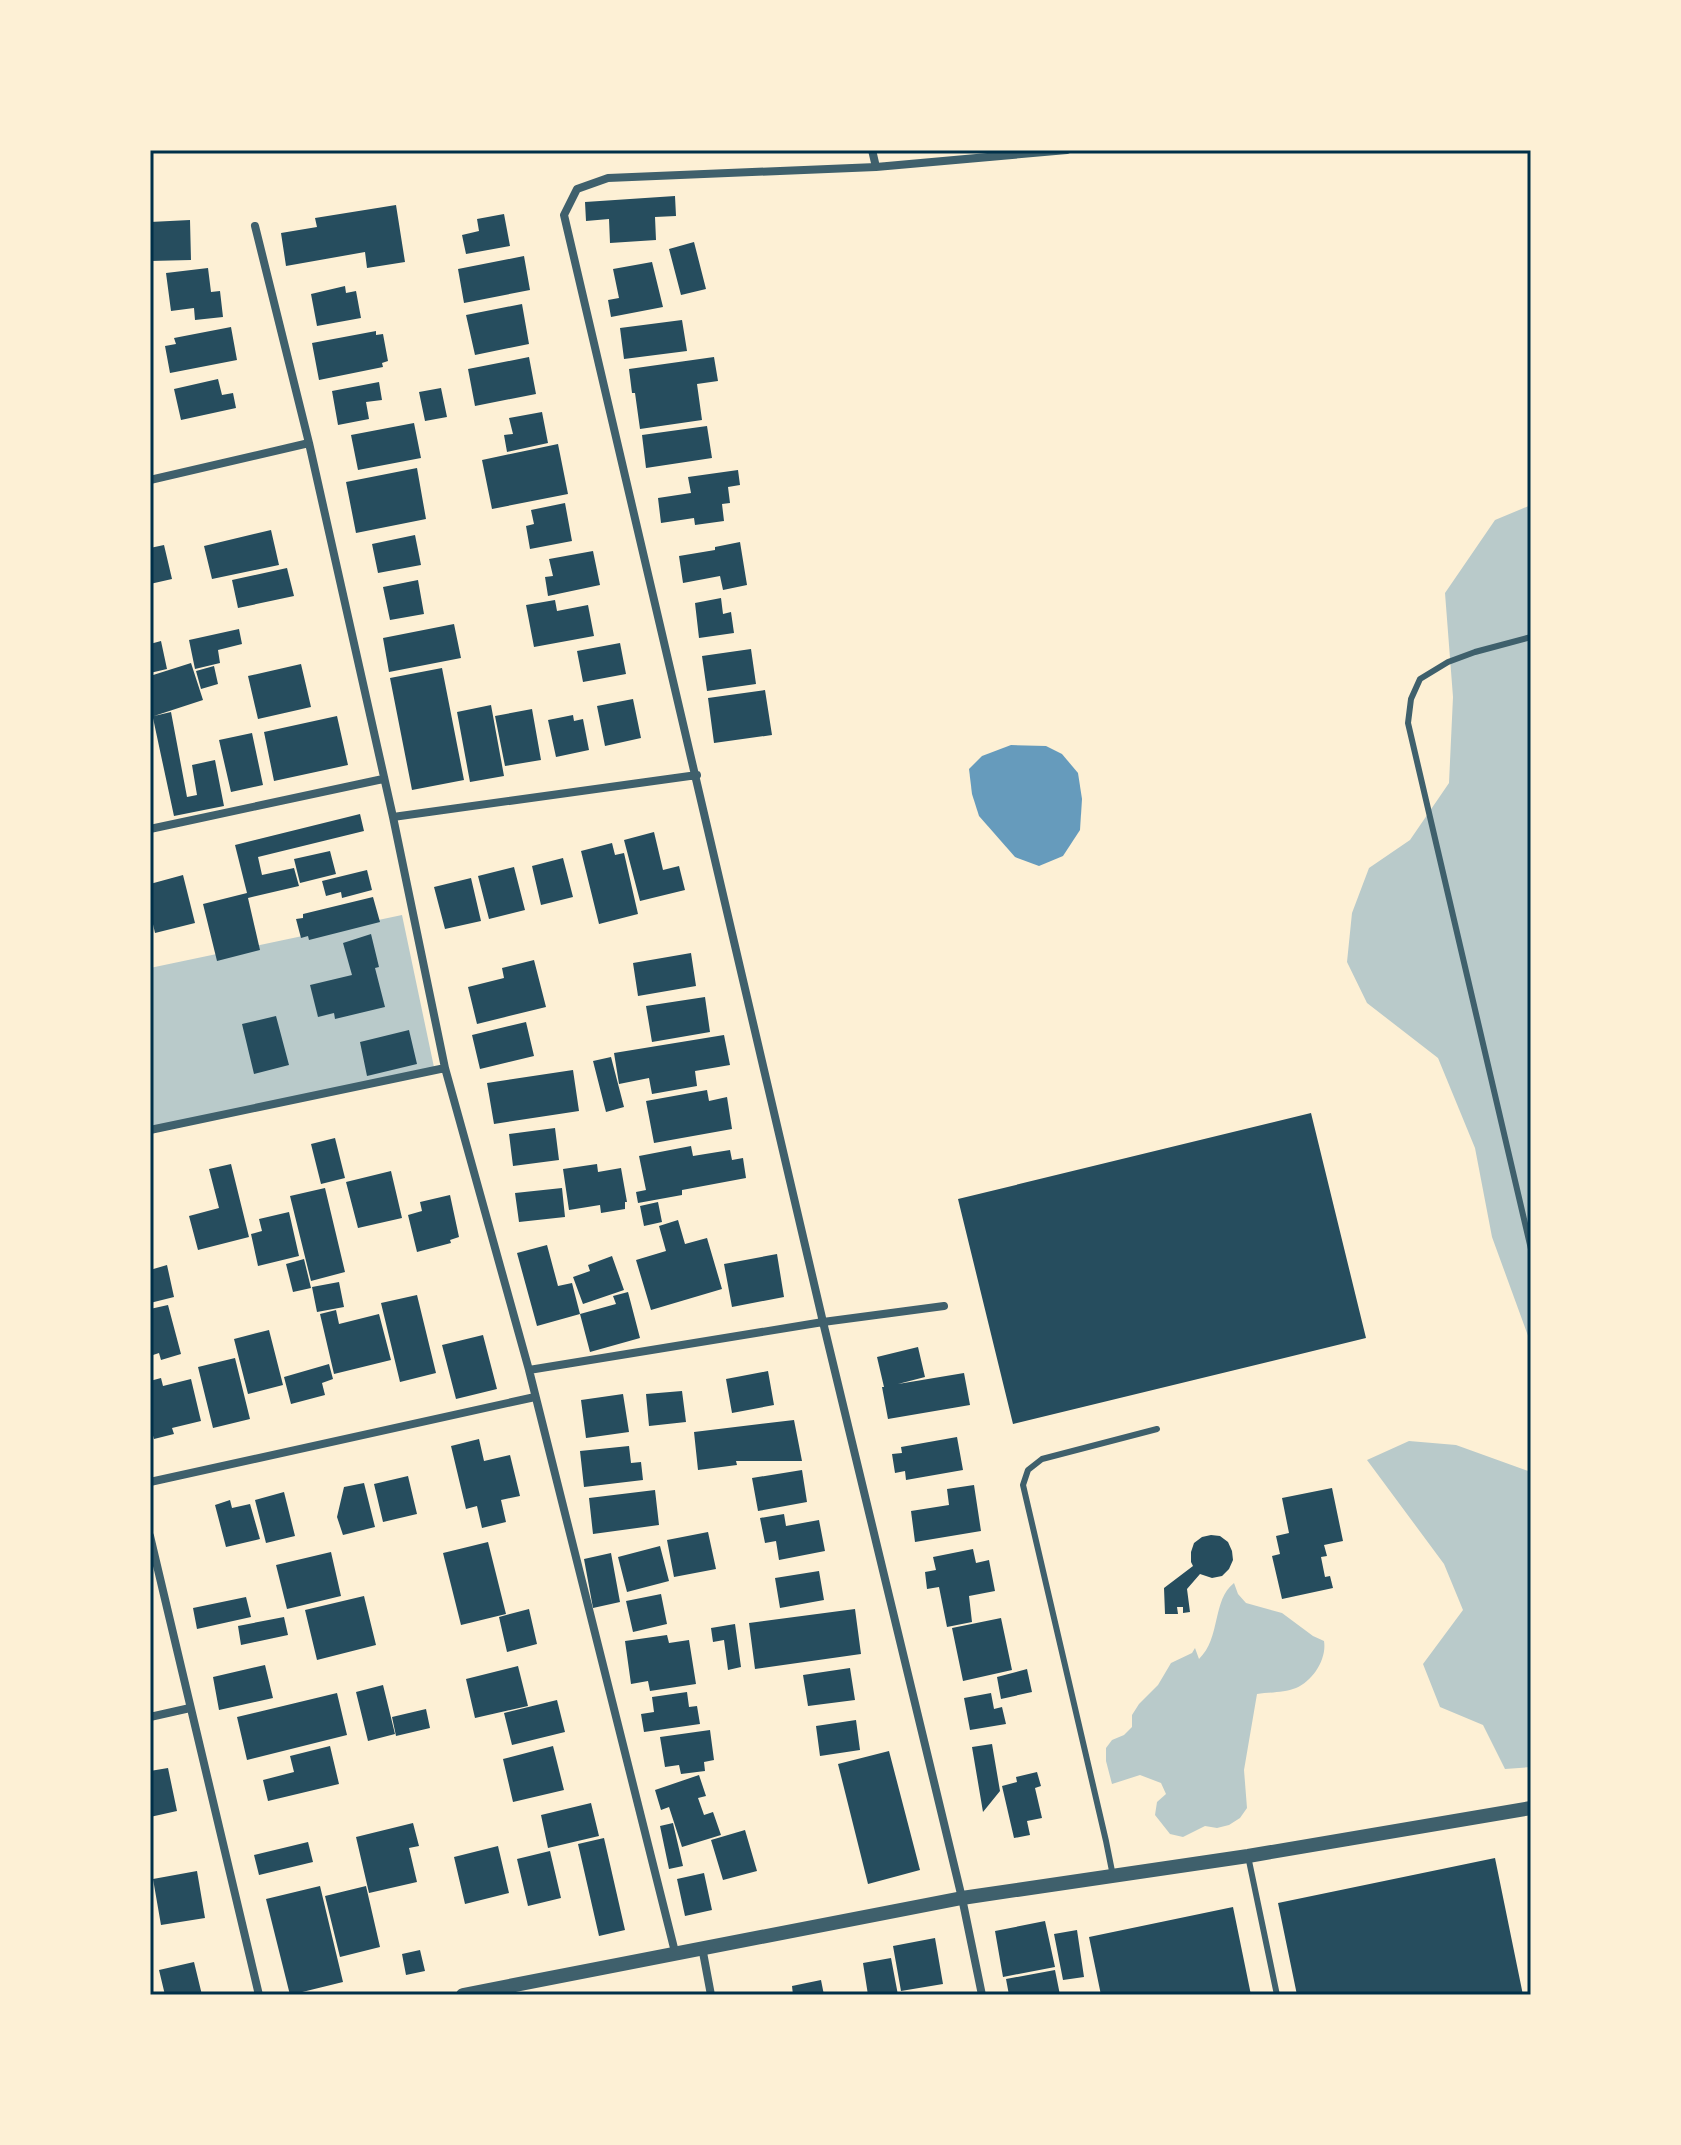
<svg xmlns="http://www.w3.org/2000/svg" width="1681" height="2145" font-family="Commissioner,sans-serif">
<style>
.green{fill:#b9caca}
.water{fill:#669bbc}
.building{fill:#264d5e}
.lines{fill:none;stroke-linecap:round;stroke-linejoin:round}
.service{stroke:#3f606c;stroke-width:6}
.minor{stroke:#3f606c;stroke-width:8}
.tertiary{stroke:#3f606c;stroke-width:14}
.neatline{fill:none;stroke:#003049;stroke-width:3}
</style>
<rect width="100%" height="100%" fill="#fdf0d5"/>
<path class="green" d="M1531 505V1344L1492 1237 1475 1148 1438 1058 1367 1003 1347 962 1352 913 1369 868 1410 840 1449 783 1453 697 1445 593 1495 520Z
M402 915 435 1072 150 1132V968Z
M1409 1441 1456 1445 1531 1472V1767L1505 1769 1483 1725 1440 1707 1423 1664 1463 1610 1444 1564 1367 1460Z
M1234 1583 1238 1594 1246 1603 1282 1613 1313 1636 1324 1641C1327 1659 1313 1681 1296 1688 1284 1693 1269 1692 1257 1694L1244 1770 1247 1808 1240 1818 1229 1825 1217 1828 1205 1826 1183 1837 1170 1834 1155 1815 1157 1802 1166 1794 1161 1783 1140 1775 1112 1784 1106 1761V1748L1112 1740 1124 1735 1132 1727V1715L1139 1704 1158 1685 1171 1663 1192 1653 1195 1648 1199 1659C1221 1638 1212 1600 1234 1583Z"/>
<path class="water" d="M1011 745 1046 746 1062 754 1078 773 1082 799 1080 830 1063 856 1039 866 1015 857 979 816 972 794 969 769 982 756Z"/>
<path class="building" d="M675 196 676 216 655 217 656 240 610 243 609 219 586 221 585 202Z
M396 205 405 262 367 268 365 252 286 266 281 233 317 227 315 218Z
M504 214 510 246 466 254 462 235 479 231 477 219Z
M190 220 191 260 150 261V222Z
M694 242 706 289 681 295 669 249Z
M524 256 530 290 464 303 458 269Z
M652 262 663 307 611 317 608 300 619 298 613 269Z
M208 268 211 292 220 291 223 317 195 320 194 308 171 311 166 273Z
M345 286 346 293 356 291 361 318 317 326 311 294Z
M522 304 529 344 475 355 466 315Z
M682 320 687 351 624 359 620 328Z
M231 327 237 360 170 373 165 346 176 344 174 338Z
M376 331V335L383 334 388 361 382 363 383 367 319 380 312 343Z
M529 357 536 394 475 406 468 369Z
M714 357 718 381 697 384 702 420 640 429 635 393H632L629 369Z
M218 379 222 395 233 393 236 408 181 420 174 389Z
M379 382 382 400 366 402 369 419 338 425 332 391Z
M441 388 447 417 425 421 419 392Z
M542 412 548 443 507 452 504 435 513 434 509 418Z
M414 423 421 458 358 470 351 435Z
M707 426 712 458 646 468 642 435Z
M558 444 568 494 492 509 482 460Z
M417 468 426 519 356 533 346 482Z
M738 470 740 485 728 487 730 503 722 504 724 521 695 525 694 518 661 523 658 498 691 493 688 477Z
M565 503 572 541 530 549 526 526 534 524 531 510Z
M271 530 279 565 212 579 204 546Z
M415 535 421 565 378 573 372 544Z
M740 542 747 585 723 590 720 576 683 583 679 556 715 550V547Z
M164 545 172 579 150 584V548Z
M593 551 600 585 548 596 545 577 553 576 549 559Z
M287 568 294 596 238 608 232 580Z
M418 580 424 614 390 620 383 587Z
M721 598 723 614 731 612 734 633 699 638 695 603Z
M555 600 557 611 588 605 594 636 534 647 526 605Z
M454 624 461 658 389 672 383 638Z
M239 629 242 644 218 650 220 663 195 669 189 640Z
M161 641 167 669 150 673V644Z
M620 643 626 674 583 682 577 651Z
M751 649 756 684 707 691 702 656Z
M191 663 203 700 154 716 171 712 187 797 197 795 192 765 215 760 224 806 174 816 150 704V676Z
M301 664 311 707 258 719 248 676Z
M214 666 218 684 201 689 196 671Z
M442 668 464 780 412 790 390 678Z
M765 690 772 735 714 743 708 698Z
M633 699 641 738 605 746 597 706Z
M491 705 504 776 470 782 457 712Z
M532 709 541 760 505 766 495 716Z
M573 715 574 721 583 719 589 750 556 757 548 720Z
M337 716 348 765 274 781 264 732Z
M252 733 263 785 231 792 219 740Z
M360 814 364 831 258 857 262 875 294 868 299 886 248 898 260 950 217 961 203 904 247 893 235 845Z
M654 832 663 870 679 866 685 890 640 901 624 840Z
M612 843 615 855 624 853 638 914 599 924 581 851Z
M330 851 336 874 300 883 294 859Z
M563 858 573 897 541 905 532 866Z
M514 867 525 910 489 919 478 876Z
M367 870 372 890 342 898 341 892 326 896 322 881Z
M183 875 195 923 155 933 150 911V884Z
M471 878 481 921 445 929 434 887Z
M373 897 380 922 309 940 308 936 301 938 296 919 303 918V914Z
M371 934 379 967 375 968 385 1007 335 1019 334 1013 318 1017 310 985 352 975 343 943Z
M691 953 696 986 638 996 633 963Z
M534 960 546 1007 477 1024 468 987 504 978 502 968Z
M705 997 710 1032 652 1042 646 1006Z
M276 1016 289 1065 254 1074 242 1024Z
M526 1022 534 1056 480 1069 472 1035Z
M409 1030 417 1064 367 1076 360 1042Z
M724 1035 730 1065 695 1071 697 1086 652 1094 649 1078 619 1084 614 1053Z
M611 1057 624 1107 606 1112 593 1061Z
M573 1070 579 1111 494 1124 487 1083Z
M707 1090 709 1101 727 1097 732 1129 654 1143 646 1101Z
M1311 1113 1366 1338 1013 1424 958 1199Z
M555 1128 559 1160 513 1166 509 1134Z
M335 1138 345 1178 321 1184 311 1144Z
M691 1146 693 1156 730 1150 732 1160 743 1158 746 1178 682 1190V1195L638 1203 636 1192 646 1190 639 1156Z
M231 1164 249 1237 198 1250 189 1216 219 1208 209 1169Z
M597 1164 598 1172 621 1168 627 1202H625V1209L601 1213 600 1205 569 1210 563 1169Z
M391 1171 402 1218 358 1228 346 1182Z
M325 1188 345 1272 311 1281 290 1196Z
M562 1188 565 1217 519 1222 515 1193Z
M450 1195 459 1237 450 1240 451 1243 417 1252 408 1215 422 1211 420 1202Z
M658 1202 662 1222 644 1226 640 1206Z
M289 1212 299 1256 258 1266 251 1234 262 1231 259 1219Z
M678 1220 685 1244 707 1238 722 1289 651 1310 636 1260 666 1251 659 1226Z
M547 1245 558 1286 572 1283 580 1314 537 1326 517 1253Z
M777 1254 784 1297 732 1307 724 1264Z
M612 1256 624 1290 583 1304 573 1277 590 1271 588 1265Z
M304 1259 311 1288 293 1292 286 1264Z
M167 1265 174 1297 150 1303V1270Z
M339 1282 344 1307 317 1312 312 1287Z
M628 1292 640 1338 590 1352 580 1314 616 1304 613 1296Z
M417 1295 436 1373 400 1382 381 1303Z
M168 1305 181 1354 161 1360 159 1353 150 1356V1336L152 1335 150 1309Z
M336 1310 339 1324 379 1314 391 1360 334 1374 320 1314Z
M269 1330 283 1385 248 1394 234 1339Z
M483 1335 497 1389 456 1399 442 1345Z
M918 1347 925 1377 898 1384 964 1373 970 1405 888 1419 882 1387H884L877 1357Z
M235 1358 250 1419 213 1428 198 1367Z
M329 1364 333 1379 322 1383 325 1395 291 1404 284 1377Z
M768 1371 774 1405 732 1413 726 1379Z
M161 1378 163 1386 191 1379 201 1421 172 1428 174 1434 154 1439 150 1425V1381Z
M682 1391 686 1422 649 1426 646 1394Z
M623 1394 629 1432 586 1438 581 1400Z
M794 1420 802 1461H736L737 1465 698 1470 694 1432Z
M957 1437 963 1470 906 1480 905 1471 895 1473 892 1454 902 1453 901 1447Z
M479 1439 484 1461 510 1455 520 1496 501 1500 506 1522 482 1528 477 1506 466 1509 451 1446Z
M629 1446 631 1463 641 1462 643 1480 584 1487 580 1451Z
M802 1470 807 1502 758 1511 752 1478Z
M408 1476 417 1514 383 1522 374 1484Z
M364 1483 375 1527 343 1535 337 1517 344 1487Z
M974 1485 981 1531 915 1542 911 1511 949 1505 947 1489Z
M1332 1488 1343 1541 1324 1545 1327 1556 1321 1557 1325 1577 1330 1576 1333 1588 1282 1599 1272 1556 1280 1554 1276 1536 1289 1533 1282 1498Z
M655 1490 659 1525 593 1534 589 1498Z
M284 1492 295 1536 266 1543 255 1500Z
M230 1500 232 1508 250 1504 260 1539 226 1547 215 1505Z
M784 1514 786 1526 819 1520 825 1551 779 1560 776 1541 765 1543 760 1518Z
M708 1532 716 1569 674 1577 667 1540Z
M1211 1535 1220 1536 1228 1542 1232 1551 1233 1560 1229 1569 1222 1576 1212 1578 1200 1574 1187 1589 1190 1612 1183 1613V1607H1177L1178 1614H1165L1164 1588 1193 1566 1191 1562V1552L1194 1543 1202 1537Z
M488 1542 506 1614 461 1625 443 1553Z
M660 1546 669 1581 627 1592 618 1557Z
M973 1549 976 1563 989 1560 995 1591 969 1596 972 1622 947 1627 939 1587 927 1589 925 1572 936 1570 933 1557Z
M331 1552 341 1596 287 1609 276 1565Z
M611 1553 620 1602 593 1608 584 1559Z
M819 1571 824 1600 780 1608 775 1578Z
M661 1594 667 1624 633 1632 626 1601Z
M364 1596 376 1645 317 1660 305 1610Z
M246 1597 251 1617 197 1629 193 1608Z
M529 1609 537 1644 507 1652 499 1617Z
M855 1609 861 1654 755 1669 749 1623Z
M284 1617 288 1635 241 1645 238 1626Z
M1001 1618 1012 1670 963 1681 952 1628Z
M735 1624 741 1667 728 1670 724 1640 713 1642 711 1628Z
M667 1635 669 1643 689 1640 696 1684 650 1691 648 1681 631 1684 625 1641Z
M265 1665 273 1698 219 1710 213 1677Z
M518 1666 528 1706 475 1718 466 1679Z
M850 1668 855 1700 808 1706 803 1675Z
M1027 1669 1032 1692 1001 1699 997 1677Z
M383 1685 395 1734 368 1741 356 1692Z
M687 1692 689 1707 697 1706 700 1724 644 1732 641 1714 654 1712 652 1697Z
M337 1693 347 1735 247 1760 237 1717Z
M991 1693 994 1709 1002 1707 1006 1724 970 1730 964 1698Z
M557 1700 565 1732 512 1745 504 1713Z
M426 1709 430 1728 396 1736 392 1717Z
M856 1720 860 1750 820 1756 816 1726Z
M710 1730 714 1760 704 1762 705 1771 681 1774 679 1765 665 1767 660 1737Z
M992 1744 1000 1791 983 1812 972 1747Z
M330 1746 339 1784 268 1801 263 1780 294 1772 290 1756Z
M553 1746 564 1790 513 1802 503 1759Z
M889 1751 920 1870 868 1884 838 1764Z
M168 1768 177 1811 150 1817V1771Z
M1037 1772 1041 1786 1035 1788 1042 1818 1027 1821 1030 1835 1014 1838 1002 1786 1017 1782 1016 1777Z
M699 1775 706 1796 698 1798 704 1815 713 1812 721 1835 682 1847 669 1807 661 1810 655 1790Z
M591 1803 599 1836 548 1848 541 1815Z
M413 1823 419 1846 409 1848 417 1882 369 1893 356 1837Z
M673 1823 683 1866 669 1869 660 1826Z
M745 1830 757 1871 723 1880 711 1840Z
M604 1838 625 1930 599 1936 578 1844Z
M308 1842 313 1862 259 1875 254 1855Z
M498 1846 509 1893 465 1904 454 1857Z
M550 1851 561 1898 528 1906 517 1859Z
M1495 1858 1523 1995H1297L1278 1903Z
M197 1871 205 1918 161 1925 153 1879Z
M704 1873 712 1910 685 1916 677 1879Z
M320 1886 343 1982 290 1995 266 1899Z
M366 1886 380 1947 340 1957 325 1896Z
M1233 1907 1251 1995H1101L1089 1937Z
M1045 1921 1055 1967 1003 1977 995 1931Z
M1077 1930 1084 1977 1063 1980 1054 1934Z
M935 1938 943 1984 901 1991 893 1946Z
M420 1950 425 1971 406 1975 402 1954Z
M891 1958 898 1995H868L863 1963Z
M194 1962 202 1995H165L159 1970Z
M1055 1970 1060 1995H1009L1006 1979Z
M821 1980 824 1995H793L792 1986Z"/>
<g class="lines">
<path class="service" d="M1531 637 1475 652 1448 662 1420 679 1411 699 1408 723 1531 1249
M1248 1856 1277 1995
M1113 1876 1106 1841 1023 1485 1028 1470 1042 1459 1157 1429"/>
<path class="minor" d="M872 150 876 167
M255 226 309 443 393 817 445 1068 529 1370 675 1952
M150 480 309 443
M393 817 697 775
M150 829 383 779
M150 1130 445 1068
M529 1370 823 1322 944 1306
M150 1482 535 1397
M150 1536 259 1995
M150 1717 190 1708
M702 1947 711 1995
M982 1995 962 1898 823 1322 564 215 577 189 608 178 876 167 1067 150"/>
<path class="tertiary" d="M463 1995 962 1898 1248 1856 1531 1808"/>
</g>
<rect width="1681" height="2145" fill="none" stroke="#fdf0d5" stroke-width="304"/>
<rect x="152" y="152" width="1377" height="1841" class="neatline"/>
</svg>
